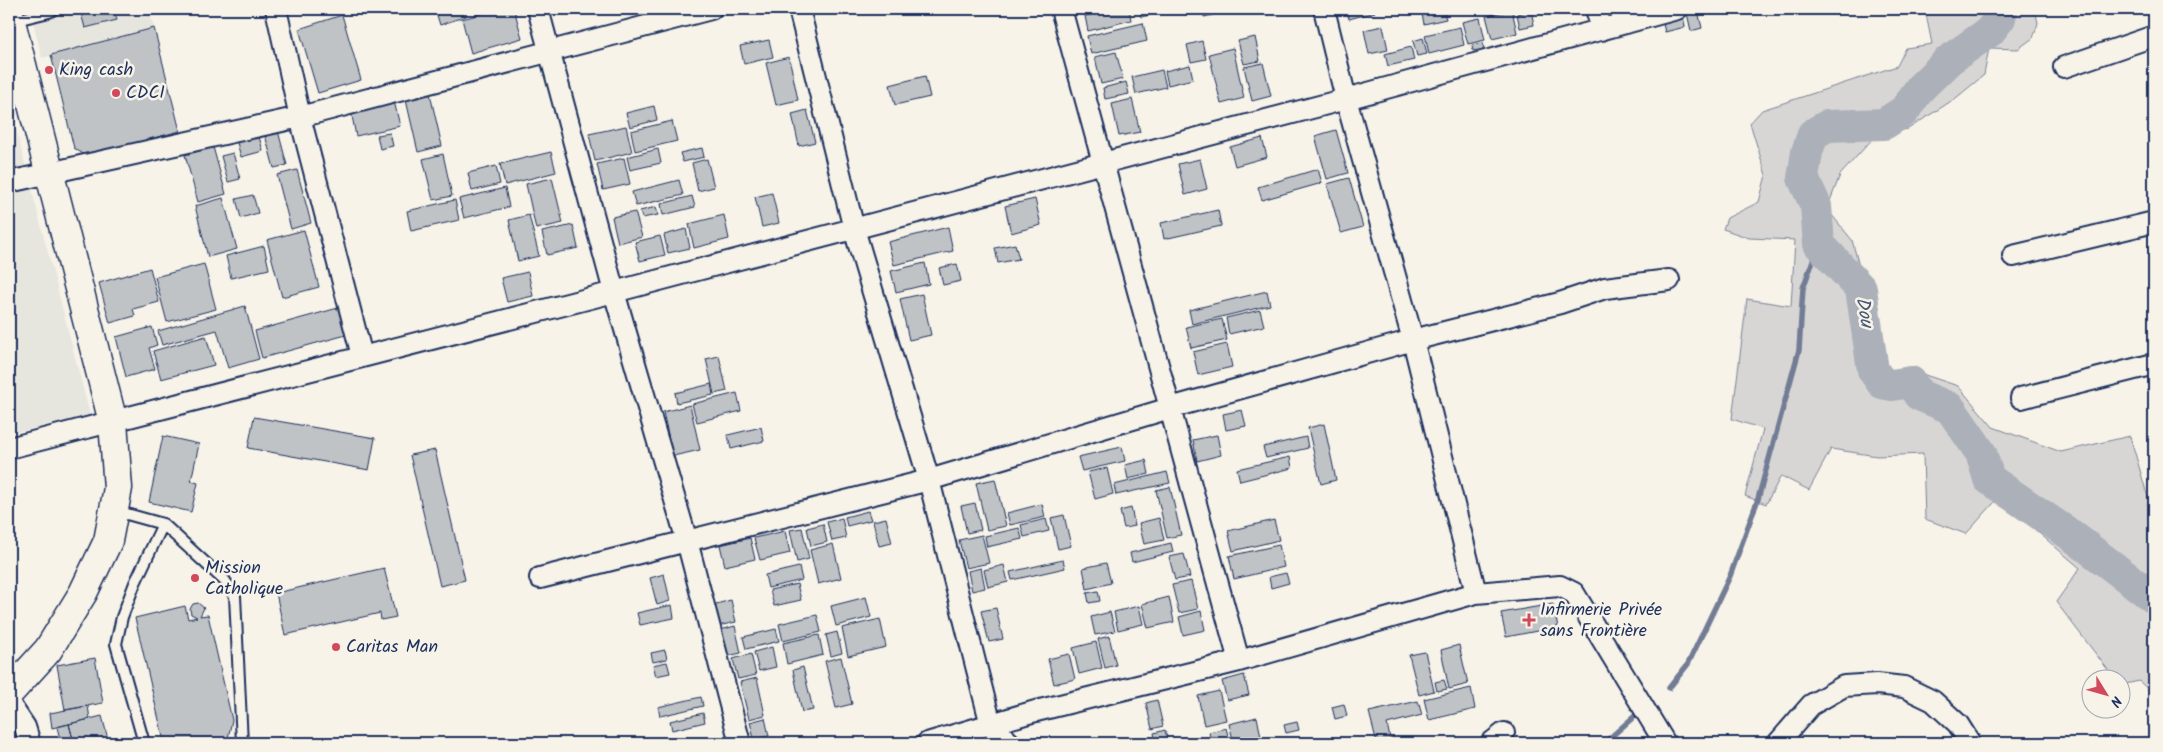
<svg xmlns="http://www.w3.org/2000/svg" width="2163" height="752" font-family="Kalam,sans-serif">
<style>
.built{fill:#e6e5de}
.green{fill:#d7d6d4;stroke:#798299}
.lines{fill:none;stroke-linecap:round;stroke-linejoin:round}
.stream{stroke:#727c95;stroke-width:5.5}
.river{stroke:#acb0b9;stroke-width:32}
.building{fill:#c0c3c5;stroke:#1b2f5e}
.service-casing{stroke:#1b2f5e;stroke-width:14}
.minor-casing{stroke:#1b2f5e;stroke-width:24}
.primary-casing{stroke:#1b2f5e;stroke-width:31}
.service{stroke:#f7f3e8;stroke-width:10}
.minor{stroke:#f7f3e8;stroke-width:20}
.primary{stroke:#f7f3e8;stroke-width:28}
.poi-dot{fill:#d1495b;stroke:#f7f3e8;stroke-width:2}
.labels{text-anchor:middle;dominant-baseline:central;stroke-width:5;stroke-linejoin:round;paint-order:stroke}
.poi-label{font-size:18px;fill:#1b2f5e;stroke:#f7f3e8;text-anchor:start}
.water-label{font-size:19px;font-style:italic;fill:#465679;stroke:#f7f3e8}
</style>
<rect width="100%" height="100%" fill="#f7f3e8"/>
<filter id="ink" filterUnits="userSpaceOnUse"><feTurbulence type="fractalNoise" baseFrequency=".02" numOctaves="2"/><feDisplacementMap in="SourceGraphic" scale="10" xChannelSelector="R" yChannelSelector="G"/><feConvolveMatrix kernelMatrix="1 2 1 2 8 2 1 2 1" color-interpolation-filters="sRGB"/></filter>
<g filter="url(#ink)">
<path class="built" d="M30 9H149L154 28 42 58Z
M9 102 90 415 9 434Z"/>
<path class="green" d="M1925 9H2035L2038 23 2033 38 2018 49 1989 48 1984 75 1956 98 1908 129 1876 135 1840 175 1827 209 1852 240 1889 379 1925 375 1958 386 1993 427 2061 452 2130 436 2154 518V695L2139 681 2121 685 2120 680 2115 679 2056 602 2080 568 2026 522 2030 514 2002 494 1966 534 1925 519 1923 454 1877 456 1831 449 1809 490 1781 476 1766 504 1745 496 1763 429 1732 419 1747 299 1791 306 1795 240 1749 238 1723 229 1727 218 1759 202 1766 175 1750 123 1762 110 1897 66 1906 48 1932 44Z"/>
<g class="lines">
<path class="stream" d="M1669 688 1688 664 1730 576 1758 499 1799 350 1803 288 1819 244
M1604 743 1637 714"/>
<path class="river" d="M2002 9 2000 18 1989 32 1949 60 1921 87 1904 111 1884 124 1827 126 1813 134 1807 152 1803 178 1816 206 1819 244 1861 289 1873 370 1882 383 1892 385 1911 382 1919 395 1950 408 1981 453 1989 479 2075 538 2154 598"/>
</g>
<path class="building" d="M80 9H114L117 20 85 28Z
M435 9H464L466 16 440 25Z
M499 9H514L522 38 471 53 462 19Z
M1116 9H1129L1131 20 1088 31 1085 16Z
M1139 9H1166L1167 11 1141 17Z
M1203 9H1238L1204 17Z
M1346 9H1374L1375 12 1349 19Z
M1421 9H1443L1446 19 1424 24Z
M1512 10 1517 33 1492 39 1486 16Z
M1531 10 1534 25 1520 28 1517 14Z
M1698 11 1702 28 1691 31 1687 13Z
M342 15 361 80 318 93 299 29Z
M1683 15 1685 27 1665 32 1662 20Z
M1480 18 1485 40 1468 44 1462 22Z
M1143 23 1147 41 1091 54 1087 36Z
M1383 26 1388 50 1369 54 1364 30Z
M1460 27 1464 45 1429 54 1425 35Z
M154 28 180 131 86 156 74 148 51 55Z
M1255 37 1260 61 1244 64 1238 41Z
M1423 38 1427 54 1417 56 1413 41Z
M769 40 773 57 744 64 740 46Z
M1202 41 1206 59 1191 62 1187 45Z
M1483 43 1484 49 1473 51 1472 45Z
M1411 47 1414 60 1388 66 1385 54Z
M1233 48 1244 98 1221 104 1209 54Z
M1116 52 1123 79 1101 84 1095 57Z
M789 57 798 100 776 105 766 63Z
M1263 63 1271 96 1252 101 1244 67Z
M1190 65 1193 79 1168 85 1165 71Z
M1162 70 1166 87 1136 94 1132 77Z
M925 76 930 97 895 105 890 85Z
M1126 82 1129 94 1105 99 1103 88Z
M430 94 442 146 418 152 406 100Z
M1132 99 1140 132 1119 136 1112 104Z
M394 101 400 126 356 136 351 111Z
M654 106 657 120 630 127 626 113Z
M807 110 815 142 799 146 792 114Z
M672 121 677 141 635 151 631 131Z
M626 126 632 152 595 161 589 134Z
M1336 130 1348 173 1327 179 1315 136Z
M278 131 287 165 274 168 265 135Z
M258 133 263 151 241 157 236 139Z
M390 133 393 146 380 149 377 135Z
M1262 138 1267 157 1235 166 1230 147Z
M213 147 226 194 198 202 185 155Z
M702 148 704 157 683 162 680 153Z
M658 149 661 163 630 170 627 157Z
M551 152 556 172 505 185 500 164Z
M233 153 240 179 228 182 221 156Z
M443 154 452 196 433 200 423 159Z
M624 158 630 184 603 190 597 164Z
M707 159 714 187 698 191 692 163Z
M1200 159 1207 189 1185 195 1178 164Z
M496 166 500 184 472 191 468 173Z
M1318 169 1322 183 1262 200 1258 187Z
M297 170 311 223 291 229 277 175Z
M552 178 563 223 536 229 526 184Z
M1349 178 1363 227 1341 233 1327 184Z
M679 180 683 195 636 206 632 192Z
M505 188 509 207 464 218 459 199Z
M772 193 779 223 762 227 755 197Z
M253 195 258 213 241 218 236 199Z
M692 196 695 207 663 215 661 204Z
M223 198 237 249 208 257 195 206Z
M1035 199 1041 225 1011 233 1005 206Z
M455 200 459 220 411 231 407 211Z
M656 207 658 215 642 218 640 211Z
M1218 210 1221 226 1164 239 1161 223Z
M635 212 642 237 618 243 612 217Z
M529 215 539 256 518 261 509 220Z
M724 215 729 239 694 248 689 224Z
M573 225 578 248 547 255 542 232Z
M948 227 953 251 894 265 888 242Z
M686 229 690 248 668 253 664 235Z
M304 230 319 287 282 297 267 240Z
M660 236 665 255 640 261 635 242Z
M1015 244 1019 259 998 263 995 248Z
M264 246 269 269 231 278 226 256Z
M925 263 929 284 896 292 891 271Z
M204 264 216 309 167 322 155 277Z
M957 264 961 281 943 285 939 268Z
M150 268 159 302 133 309 135 316 110 323 99 283Z
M528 272 533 296 507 302 501 278Z
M1267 291 1270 305 1192 324 1189 310Z
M922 294 931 335 909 340 900 299Z
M245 306 259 359 228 368 217 330 162 345 158 331Z
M338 308 346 335 262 358 255 331Z
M1260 310 1264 326 1229 334 1226 318Z
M1222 319 1227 340 1191 348 1186 327Z
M152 327 157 345 149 348 155 369 126 377 116 337Z
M206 336 214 365 161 379 153 351Z
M1227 344 1232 367 1198 375 1193 352Z
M719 356 727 391 714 394 706 359Z
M711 384 713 395 677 403 675 393Z
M737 393 741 411 697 422 692 404Z
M690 405 700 450 673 456 663 412Z
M1242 410 1246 426 1226 430 1223 414Z
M254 417 375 438 369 470 248 448Z
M1324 424 1336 480 1321 484 1308 428Z
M761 427 764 441 731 449 728 435Z
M1217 435 1221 455 1197 461 1193 440Z
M163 436 199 444 191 481 198 483 191 512 149 502Z
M1306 437 1308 448 1266 458 1263 447Z
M1122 447 1125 461 1082 471 1078 457Z
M435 450 465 580 440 586 410 455Z
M1290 457 1292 468 1240 481 1237 469Z
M1146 460 1149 474 1128 479 1125 465Z
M1107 468 1113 494 1095 499 1088 472Z
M1167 472 1170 483 1116 495 1114 485Z
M995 479 1006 526 987 530 976 483Z
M1170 487 1181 535 1167 538 1156 490Z
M975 503 981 530 967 533 961 506Z
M1042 504 1045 517 1010 525 1007 513Z
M1131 508 1135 526 1124 528 1120 511Z
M868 511 871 520 847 526 845 517Z
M1064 515 1071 546 1058 549 1051 518Z
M842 518 846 538 832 541 827 522Z
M886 518 892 543 879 546 873 521Z
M1159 518 1164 540 1144 544 1139 523Z
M1046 519 1049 531 1024 537 1021 525Z
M1274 520 1279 540 1233 551 1228 531Z
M823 524 827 542 811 546 807 528Z
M802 528 809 559 797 562 790 530Z
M1019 528 1022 539 987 547 985 536Z
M785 531 790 553 760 560 754 538Z
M982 535 989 563 966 568 959 540Z
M750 538 755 559 725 566 720 545Z
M1171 543 1173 552 1132 562 1130 553Z
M833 544 841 578 818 584 810 550Z
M1279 545 1284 567 1234 579 1229 556Z
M1184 554 1190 577 1175 580 1169 557Z
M1063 560 1065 568 1012 580 1010 572Z
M1106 563 1111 583 1087 589 1083 568Z
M1004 565 1008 582 988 587 984 570Z
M799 567 802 580 768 588 765 575Z
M384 568 396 617 381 620 380 613 285 635 276 593Z
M981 568 985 588 972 591 968 571Z
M1286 573 1289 583 1271 588 1269 577Z
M664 574 670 601 657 605 650 578Z
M1191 581 1198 609 1179 613 1172 585Z
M797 584 801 600 774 606 770 590Z
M1098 591 1100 601 1089 603 1087 593Z
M866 597 871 617 836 626 831 606Z
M1169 597 1174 622 1148 628 1142 604Z
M731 600 736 622 714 627 709 606Z
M198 603 204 608 200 616 208 615 232 720 227 743H168L163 737 135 618 185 606 188 619 197 617 191 614 190 609 193 604Z
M1553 604 1558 627 1506 637 1501 613Z
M672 605 674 618 640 625 637 613Z
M1139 606 1143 624 1118 630 1114 612Z
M996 608 1003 639 989 642 981 611Z
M1201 611 1205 630 1183 635 1179 617Z
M1110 612 1115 631 1095 635 1091 617Z
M817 615 821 632 783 641 779 624Z
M880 619 886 647 848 656 842 628Z
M735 626 741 653 723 657 717 631Z
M776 629 779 641 746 649 743 637Z
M837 632 842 653 831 656 826 635Z
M819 635 823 655 787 664 783 643Z
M1109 636 1116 665 1105 668 1098 639Z
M1096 642 1102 668 1079 674 1073 648Z
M1459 645 1468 684 1449 689 1441 650Z
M772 647 776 667 759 671 754 652Z
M665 650 667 659 653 662 651 653Z
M1425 652 1434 691 1419 695 1409 655Z
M751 654 756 675 738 679 733 659Z
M1069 654 1075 679 1054 684 1048 659Z
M841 657 852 704 836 708 825 661Z
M95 658 103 703 65 710 57 665Z
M667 662 670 673 656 676 653 665Z
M803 667 813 710 802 712 793 670Z
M1244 675 1249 695 1227 700 1222 681Z
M757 678 765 715 749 719 740 682Z
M1444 680 1447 689 1437 691 1435 682Z
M1471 688 1475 709 1429 720 1424 699Z
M1219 691 1226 720 1204 725 1198 696Z
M701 697 703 706 660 716 658 707Z
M1157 700 1163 726 1152 729 1146 703Z
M1418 701 1422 715 1387 724 1391 743H1377L1369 712Z
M1344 704 1347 716 1335 719 1332 707Z
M88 706 90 719 52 728 50 713Z
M703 713 705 722 672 730 670 721Z
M102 716 109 743H74L69 724Z
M1257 717 1261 737 1234 743 1229 724Z
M765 718 769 736 754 739 750 722Z
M1297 722 1299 730 1286 733 1284 725Z
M69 724 74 743H61L57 727Z
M1226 728 1230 743H1211L1209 732Z
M1165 730 1168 743H1156L1154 733Z"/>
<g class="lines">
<defs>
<path id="service" d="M12 21 49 12 54 9
M116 511 163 524 225 581 235 596 242 743
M144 743 116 644 122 617 135 583 163 524"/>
<path id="minor" d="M276 9 300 117 362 356
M538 9 614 292 687 541 740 743
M799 9 854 229 929 480 991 725 1010 743
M1061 9 1239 661
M1324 9 1346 99 1413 340 1476 593
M1596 9 1602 30
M2064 67 2154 36
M9 182 300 117 711 9
M2013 256 2154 222
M2021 398 2154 364
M9 448 614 292 1346 99 1677 9
M540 578 929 480 1170 408 1413 340 1560 303 1605 288 1669 280
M9 703 25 727 30 743
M927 743 1032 712 1239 661 1476 593 1560 586 1574 593 1665 743
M1491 743 1504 733
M1778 743 1811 705 1844 686 1877 684 1904 687 1933 701 1958 724 1970 743"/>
<path id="primary" d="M9 14 113 422 118 488 108 541 83 593 48 650 9 693"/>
</defs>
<use href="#service" class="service-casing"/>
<use href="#minor" class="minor-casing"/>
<use href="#primary" class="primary-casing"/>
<use href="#service" class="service"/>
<use href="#minor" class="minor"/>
<use href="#primary" class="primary"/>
</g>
</g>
<g class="poi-dot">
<circle cx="49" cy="70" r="5"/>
<circle cx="116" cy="93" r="5"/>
<circle cx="195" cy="578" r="5"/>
<path d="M1526.5 612.5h5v5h5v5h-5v5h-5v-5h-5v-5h5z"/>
<circle cx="336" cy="647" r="5"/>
</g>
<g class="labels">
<g class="poi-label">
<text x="59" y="70">King cash</text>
<text x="126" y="93">CDCI</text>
<text x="205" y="568">Mission<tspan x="205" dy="21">Catholique</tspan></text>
<text x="1540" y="610">Infirmerie Privée<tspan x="1540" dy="21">sans Frontière</tspan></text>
<text x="346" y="647">Caritas Man</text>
</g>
<g class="water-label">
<text transform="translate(1864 312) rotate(80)">Dou</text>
</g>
</g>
<rect width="2163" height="752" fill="none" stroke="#f7f3e8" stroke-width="30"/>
<rect x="15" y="15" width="2133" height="722" fill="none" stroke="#1b2f5e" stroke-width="2" filter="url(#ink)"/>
<g transform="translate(2106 694) rotate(127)"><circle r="24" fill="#f7f3e8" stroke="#9fa5b1"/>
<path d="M0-4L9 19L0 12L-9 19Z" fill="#d1495b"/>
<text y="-8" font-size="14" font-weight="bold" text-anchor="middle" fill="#1b2f5e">N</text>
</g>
</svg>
